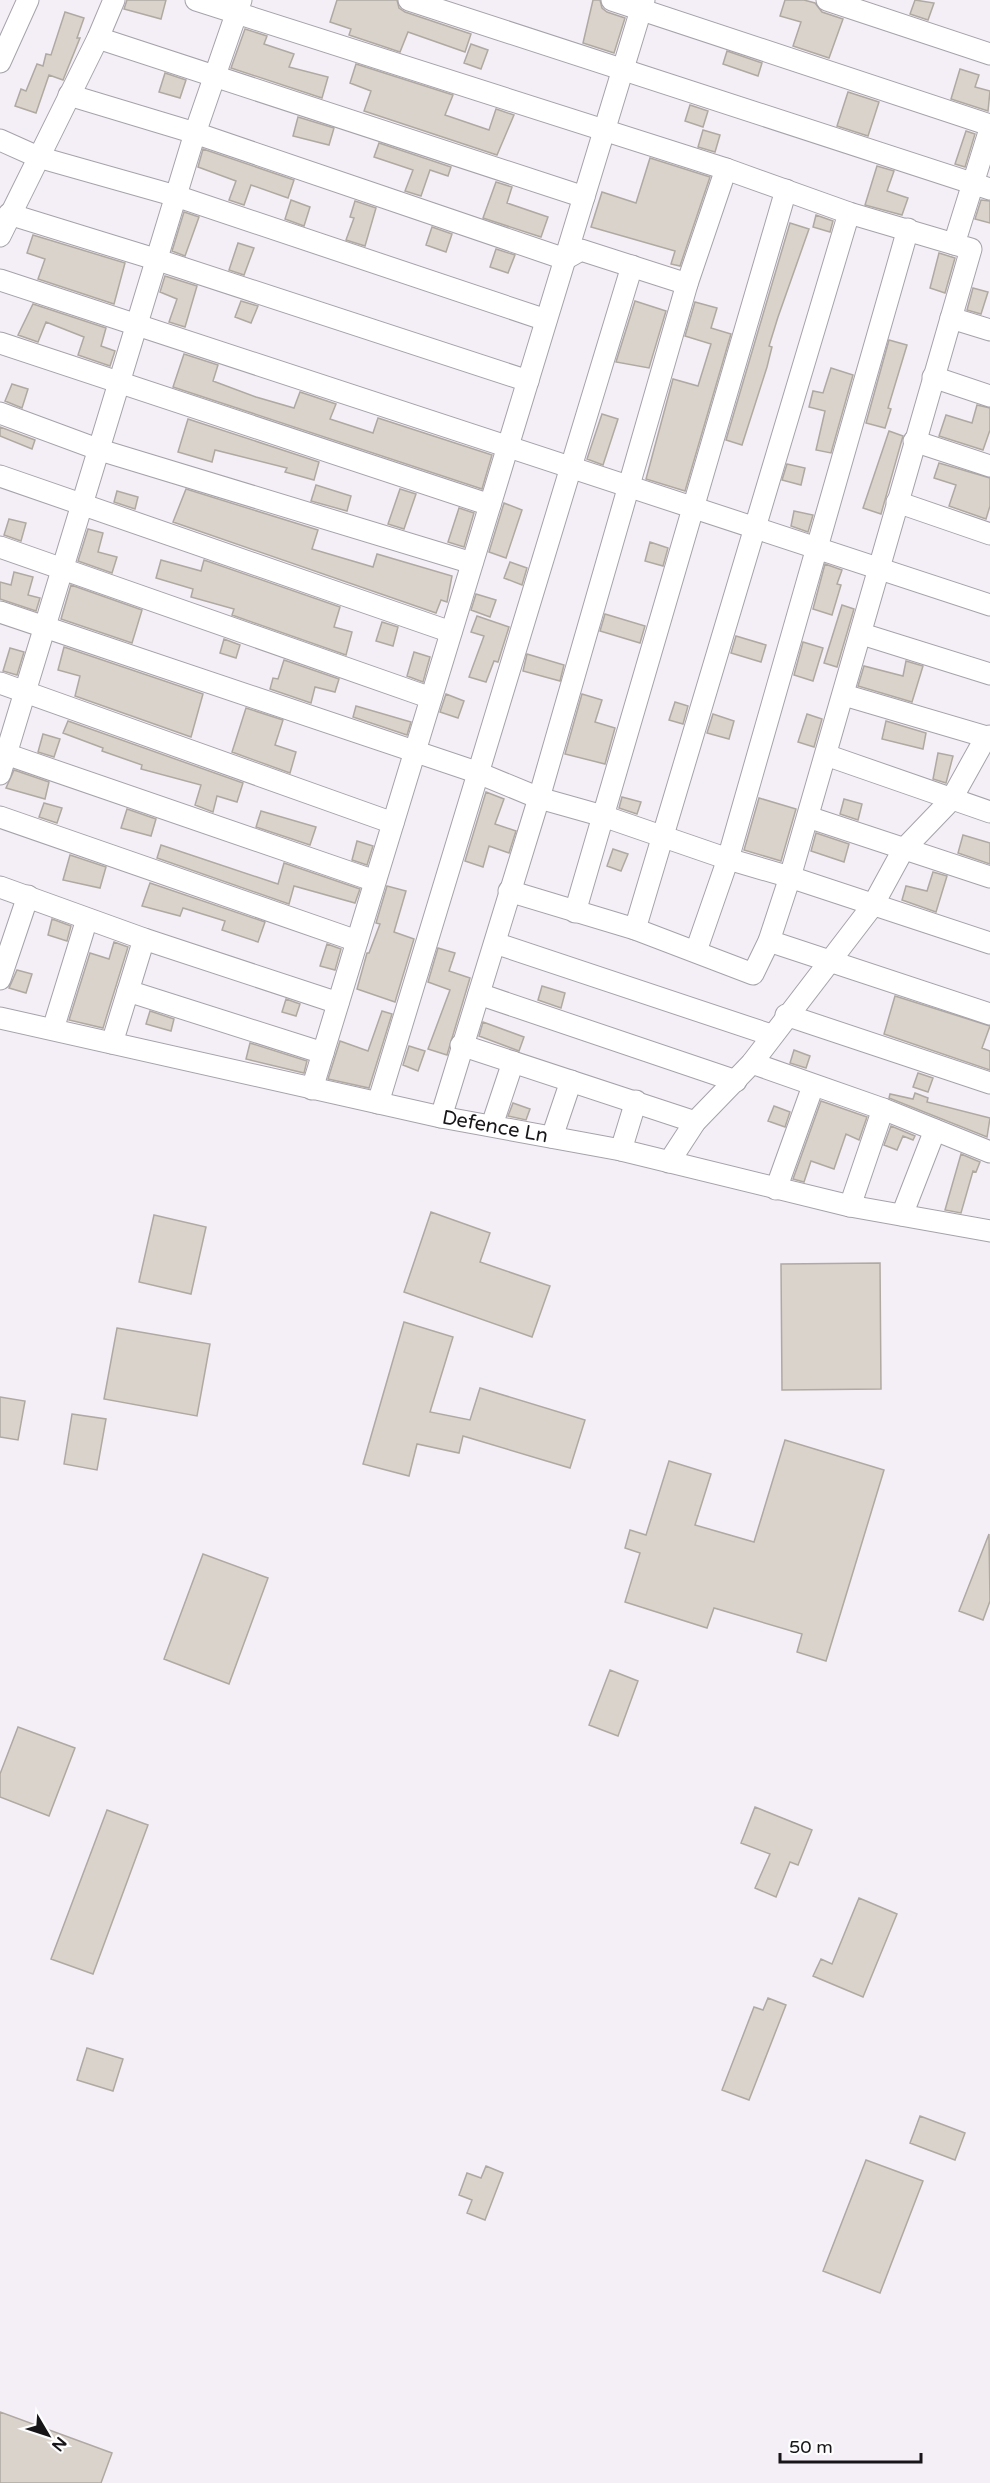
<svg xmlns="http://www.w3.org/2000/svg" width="990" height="2483" font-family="'Varela Round',sans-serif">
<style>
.building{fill:#dad3cc;stroke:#afa9a2;stroke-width:1.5}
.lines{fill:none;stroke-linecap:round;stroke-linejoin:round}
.minor-casing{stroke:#a6a2aa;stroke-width:23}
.minor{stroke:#fff;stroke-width:21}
.labels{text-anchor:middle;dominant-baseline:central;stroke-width:6;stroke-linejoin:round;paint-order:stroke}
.street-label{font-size:20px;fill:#171518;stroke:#fefefe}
</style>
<rect width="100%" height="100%" fill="#f4eff7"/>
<path class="building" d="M127 0H166L161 19 124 9Z
M337 0H397L399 8 405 12 471 34 465 52 408 32 400 52 349 35 351 29 330 22Z
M593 0H600L602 8 607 12 625 18 614 53 583 43Z
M785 0H804L815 3 822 12 843 19 829 58 793 46 801 22 780 16Z
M915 0 934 3 928 20 910 14Z
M65 12 84 18 77 38H80L63 80 49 75 36 113 15 106 21 89 26 91 37 64 43 66 46 54 51 55Z
M245 29 267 36 264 44 294 54 289 67 328 77 322 98 231 68Z
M471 44 488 50 481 69 464 63Z
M727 51 762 63 758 76 723 64Z
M356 64 453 95 445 115 489 130 496 109 514 115 497 155 364 111 371 91 350 83Z
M960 69 979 75 975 87 990 91 988 111 951 99Z
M165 73 186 80 180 98 159 92Z
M848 92 879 102 868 136 837 126Z
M690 105 708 111 703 127 685 121Z
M298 117 334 128 329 145 293 136Z
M703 130 720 135 715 152 698 147Z
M966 131 975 134 965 167 955 164Z
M379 143 451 167 448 176 430 170 421 196 405 191 413 170 374 157Z
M203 149 294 180 288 198 251 185 244 205 229 200 236 181 198 167Z
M650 158 710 177 680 266 671 264 675 251 591 227 602 192 636 203Z
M877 166 894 171 887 191 908 198 902 215 865 205Z
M496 182 512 187 507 203 548 217 541 237 483 218Z
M291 200 310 207 304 226 285 219Z
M981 200 990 201V223L975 219Z
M355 201 376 208 365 246 346 240 354 218 350 217Z
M184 212 199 217 185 256 172 251Z
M816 215 833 221 830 232 813 227Z
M790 223 809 229 778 317 769 346 772 347 767 367 742 445 726 440Z
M432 227 452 234 446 252 426 245Z
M33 235 125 263 114 304 38 279 45 259 27 253Z
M238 243 254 248 244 275 229 270Z
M496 249 515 255 508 273 490 267Z
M939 253 955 258 945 293 930 288Z
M165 276 197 286 185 327 169 322 177 299 160 292Z
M973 288 988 292 981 314 967 310Z
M241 301 258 306 251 323 235 317Z
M635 301 666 311 649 368 616 362Z
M695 302 717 308 711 328 731 334 685 491 646 479 673 379 698 386 711 344 685 336Z
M33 304 106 328 101 346 115 351 110 366 78 355 84 337 46 322 38 342 18 335Z
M889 340 907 345 888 408 891 409 885 428 866 423Z
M184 354 218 365 213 381 256 397 294 408 300 392 336 404 330 419 373 433 378 418 492 455 482 489 173 387Z
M831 368 853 375 831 453 816 450 825 411 809 407 813 391 823 393Z
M12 384 28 389 22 408 5 401Z
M977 405 990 408V430L983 450 939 436 946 415 972 423Z
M602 414 618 419 603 465 587 459Z
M188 419 319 462 314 480 285 472 287 468 215 450 212 462 178 452Z
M0 427 35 440 32 449 0 436Z
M889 431 903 436 881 514 863 508Z
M939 463 990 478V506L986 519 949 506 956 485 934 478Z
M787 464 805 468 801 485 782 480Z
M316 485 351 496 347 511 311 501Z
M186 489 318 530 312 549 373 567 377 554 452 576 447 602 441 600 436 613 173 522Z
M400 489 416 494 404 529 388 524Z
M117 491 138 497 135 509 114 502Z
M504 503 522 510 506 558 489 552Z
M459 508 474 513 464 547 448 542Z
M794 511 813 515 808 532 791 526Z
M9 519 26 523 21 541 4 535Z
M88 529 103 533 98 552 117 557 112 573 78 561Z
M650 542 668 548 663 566 645 561Z
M161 560 201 571 204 560 340 607 334 627 352 632 346 655 232 615 234 609 191 597 193 589 156 578Z
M510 562 527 568 522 585 504 578Z
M825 564 842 570 837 584 841 585 832 615 813 609Z
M14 572 33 577 28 595 40 598 36 611 0 599V582L11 585Z
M71 585 142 610 132 643 61 619Z
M476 594 496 600 490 617 471 610Z
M842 605 854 609 837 667 824 663Z
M605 614 645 626 640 643 600 631Z
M477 616 509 627 498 662 494 661 486 682 469 677 484 636 471 632Z
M382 622 398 627 393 646 376 641Z
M736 636 766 645 761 662 731 653Z
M224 639 240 645 236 658 220 653Z
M803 642 823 648 813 681 794 675Z
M64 647 203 694 191 737 75 696 80 676 58 670Z
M10 648 24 652 17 675 3 671Z
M414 652 430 657 423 682 407 676Z
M527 654 564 665 560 681 523 671Z
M284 660 339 679 335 692 315 687 311 703 270 689 273 678 278 679Z
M906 661 923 666 912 702 858 686 864 666 903 676Z
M446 694 464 701 458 718 440 712Z
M582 694 602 700 595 722 615 728 605 764 565 754Z
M675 702 688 706 683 724 669 720Z
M356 706 411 722 407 735 353 717Z
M246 708 283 720 275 745 296 752 290 773 232 752Z
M713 714 734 721 729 739 707 733Z
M807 714 822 719 814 747 798 742Z
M68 721 243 783 237 802 217 796 213 812 195 805 201 785 141 769 142 765 102 751 103 748 63 733Z
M886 721 926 733 923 749 882 739Z
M43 734 60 739 54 757 38 752Z
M938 753 953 756 946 783 933 779Z
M14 770 49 782 45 799 6 788Z
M486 792 504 799 495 824 516 831 509 853 489 846 483 867 465 861Z
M622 797 641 802 637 814 619 808Z
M759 798 796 809 781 861 744 850Z
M844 799 862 804 858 820 840 814Z
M44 803 62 808 57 823 39 817Z
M127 809 156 819 151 836 121 828Z
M261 811 316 827 310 845 256 827Z
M816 833 849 844 844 862 811 851Z
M963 835 990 843V864L958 853Z
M357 841 373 846 367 865 352 860Z
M161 845 278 884 284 863 360 889 355 903 294 886 289 904 157 858Z
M613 849 628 854 621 871 607 866Z
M70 855 106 867 100 888 63 880Z
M933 872 947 876 936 912 902 900 906 886 927 891Z
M150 883 265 922 258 942 222 930 225 921 183 908 180 916 142 906Z
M387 886 406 891 394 932 414 939 395 1002 357 989 367 953H369L380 924 376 923Z
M52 919 71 926 67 941 48 935Z
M114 942 128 947 103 1028 69 1020 90 953 109 959Z
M327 944 341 949 335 970 320 966Z
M438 948 455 953 449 971 470 978 447 1055 428 1049 450 990 428 982Z
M17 970 32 974 26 993 9 988Z
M542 986 565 993 561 1008 538 1000Z
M895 996 990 1026 982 1048 990 1051V1070L884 1034Z
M286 999 300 1004 296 1016 282 1012Z
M150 1011 174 1019 171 1031 146 1024Z
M382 1011 392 1014 369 1088 328 1079 340 1041 368 1051Z
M483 1022 524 1037 519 1051 479 1036Z
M250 1043 307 1061 304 1073 246 1059Z
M409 1046 425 1051 418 1071 403 1065Z
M794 1050 810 1056 806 1068 790 1063Z
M918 1073 933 1078 928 1092 913 1087Z
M915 1093 928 1098 927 1102 990 1118 987 1137 889 1098 890 1094 913 1099Z
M821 1101 867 1117 859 1140 846 1134 834 1169 811 1161 804 1182 793 1179Z
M513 1103 530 1109 526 1120 508 1116Z
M774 1106 790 1112 785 1127 768 1121Z
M891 1126 915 1136 913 1140 903 1136 897 1150 884 1145Z
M961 1154 980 1162 976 1172 973 1171 961 1213 945 1210Z
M431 1212 490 1233 480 1262 550 1286 532 1337 404 1292Z
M154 1215 206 1227 191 1294 139 1282Z
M880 1263 881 1389 782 1390 781 1264Z
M404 1322 453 1337 430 1412 470 1420 480 1388 585 1420 570 1468 463 1436 459 1453 417 1444 409 1476 363 1464Z
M117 1328 210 1344 197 1416 104 1399Z
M0 1397 25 1401 18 1440 0 1437Z
M72 1414 106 1419 97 1470 64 1464Z
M785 1440 884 1470 826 1661 797 1652 802 1634 714 1608 707 1628 625 1602 640 1553 625 1548 630 1530 646 1535 669 1461 711 1474 695 1525 754 1542Z
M989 1534 990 1601 983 1620 959 1611Z
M203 1554 268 1578 229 1684 164 1659Z
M610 1670 638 1681 618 1736 589 1725Z
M18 1727 75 1748 49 1816 0 1797V1774Z
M755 1807 812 1830 798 1865 790 1862 776 1897 755 1888 770 1854 741 1843Z
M107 1810 148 1825 93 1974 51 1959Z
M859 1898 897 1914 863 1997 813 1976 821 1959 832 1964Z
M768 1998 786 2005 749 2100 722 2090 754 2007 763 2010Z
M87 2048 123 2059 113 2091 77 2080Z
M920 2116 965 2133 955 2160 910 2143Z
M866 2160 923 2181 880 2293 823 2271Z
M486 2166 503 2173 485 2220 467 2213 472 2200 459 2195 467 2173 481 2178Z
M0 2412 112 2453 101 2483H0Z"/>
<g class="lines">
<defs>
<g id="minor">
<path d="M196 0 726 169 849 213 954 244"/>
<path d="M409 0 990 189"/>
<path d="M612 0 990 125"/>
<path d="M827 0 990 54"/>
<path d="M98 38 584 197"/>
<path d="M0 62 28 0"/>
<path d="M69 95 195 133 565 259 581 250 687 284"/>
<path d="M0 140 38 157 176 196 546 320"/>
<path d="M9 214 158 260 528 381"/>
<path d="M0 236 98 38 114 0"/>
<path d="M0 280 990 605"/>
<path d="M951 318 990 330"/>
<path d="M0 343 490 505"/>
<path d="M933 377 990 396"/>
<path d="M0 413 100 450 472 563"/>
<path d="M914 441 990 466"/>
<path d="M0 476 451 632"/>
<path d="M897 502 990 534"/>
<path d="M0 547 431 698"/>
<path d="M0 612 476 772 539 798 603 816 728 859 790 877 971 249 954 244 990 129"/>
<path d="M862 634 990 674"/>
<path d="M0 683 393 823"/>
<path d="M844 695 990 738"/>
<path d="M0 752 375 881"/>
<path d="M826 755 990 812"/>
<path d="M0 774 195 133 241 0"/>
<path d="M0 817 357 941"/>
<path d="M808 817 990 877"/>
<path d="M0 887 144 939 338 1003"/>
<path d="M509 891 635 929 753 974 769 941 790 877 990 943"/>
<path d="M575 912 786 190"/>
<path d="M635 929 849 213"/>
<path d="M769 941 990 1014"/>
<path d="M495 943 771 1035"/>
<path d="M696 951 728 859 908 229"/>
<path d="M0 979 28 896"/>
<path d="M128 991 323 1053"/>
<path d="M479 994 736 1081"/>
<path d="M786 1015 990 1083"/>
<path id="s1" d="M0 1018 441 1117 621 1150 850 1206 990 1231"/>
<path d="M53 1029 87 919"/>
<path d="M112 1043 144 939"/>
<path d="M461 1045 695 1122"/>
<path d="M752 1063 883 1109 990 1152"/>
<path d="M312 1089 644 0"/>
<path d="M378 1103 632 266"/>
<path d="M441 1117 539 798 687 284 726 169"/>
<path d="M492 1125 513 1062"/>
<path d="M552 1137 571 1081"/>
<path d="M621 1150 636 1101"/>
<path d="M669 1162 695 1122 752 1063 873 905 903 850 951 800 986 737 990 736"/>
<path d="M776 1189 813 1086"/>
<path d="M850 1206 883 1109"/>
<path d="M902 1215 935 1130"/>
</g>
</defs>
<use href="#minor" class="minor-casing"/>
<use href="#minor" class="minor"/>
</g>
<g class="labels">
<g class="street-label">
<text stroke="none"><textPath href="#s1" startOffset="507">Defence Ln</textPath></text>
</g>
</g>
<g transform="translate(48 2435) rotate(129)" stroke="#fefefe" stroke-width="4.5" paint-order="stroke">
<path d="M0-4.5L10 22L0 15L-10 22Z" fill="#171518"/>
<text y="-9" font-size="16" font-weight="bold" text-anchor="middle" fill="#171518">N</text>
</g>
<path d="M780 2453v9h141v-9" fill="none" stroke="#171518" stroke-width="3"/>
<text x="789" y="2453" font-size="18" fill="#171518" stroke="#fefefe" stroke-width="4.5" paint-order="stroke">50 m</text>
</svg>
